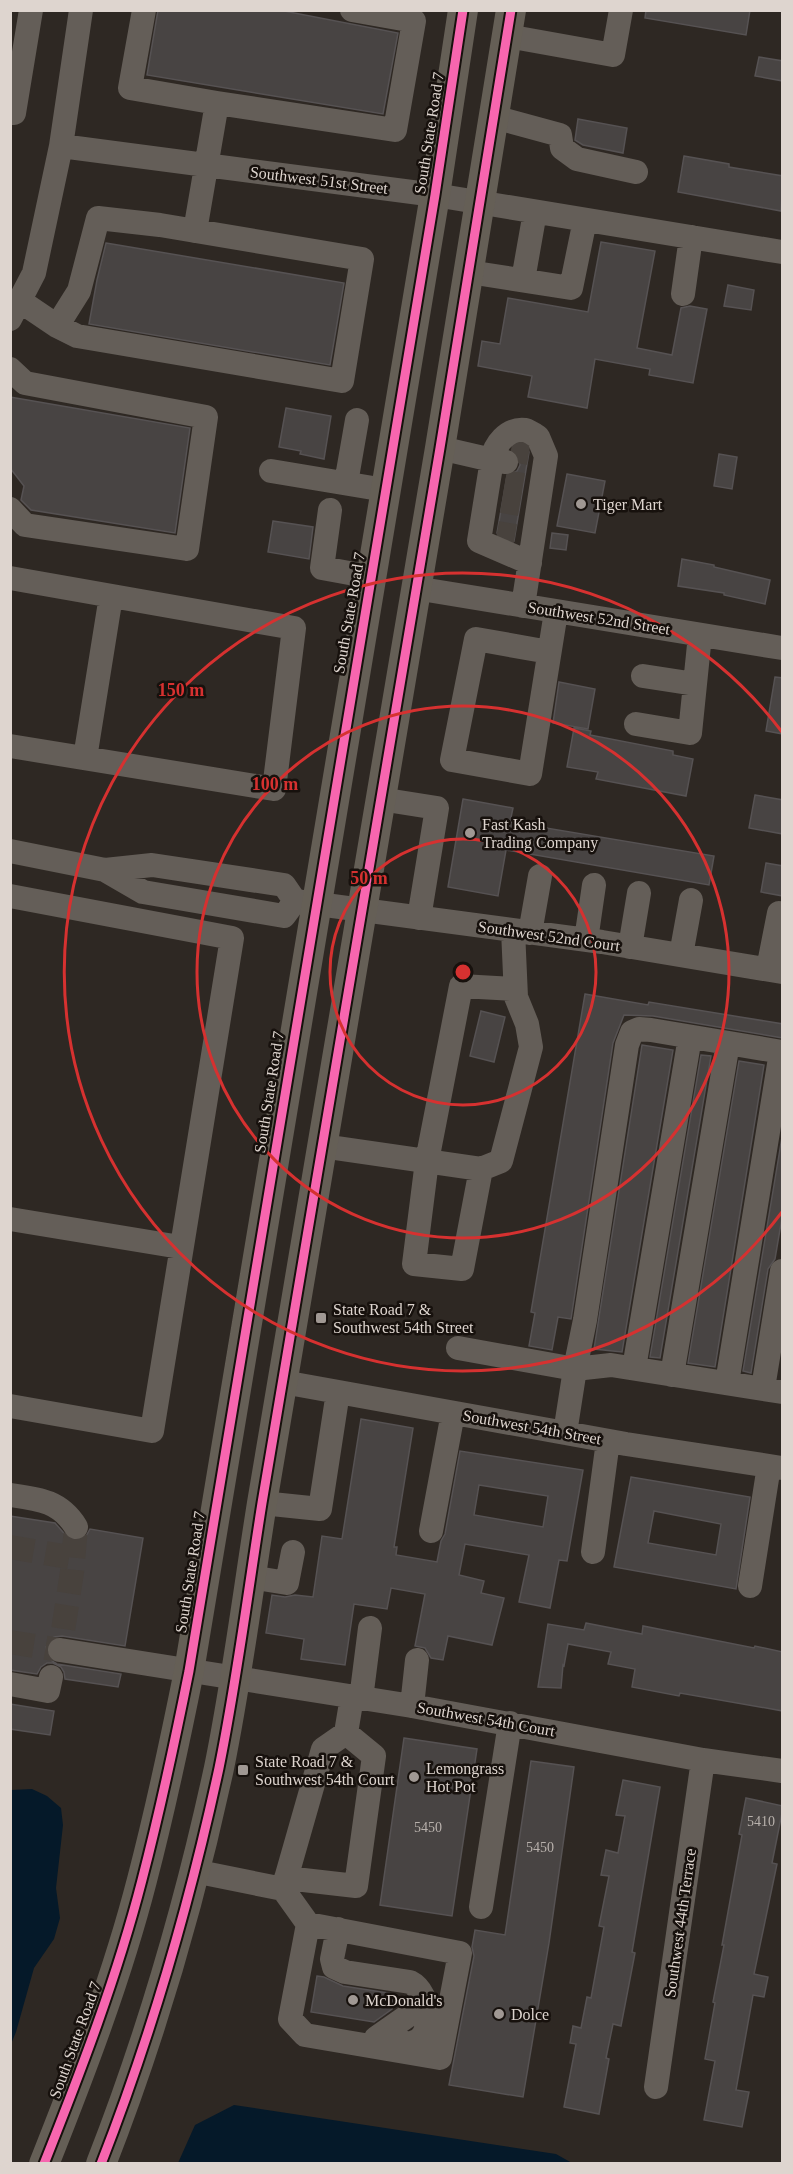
<svg xmlns="http://www.w3.org/2000/svg" width="793" height="2174" font-family="Georgia,serif">
<style>
.water{fill:#051929}
.building{fill:#484443;stroke:#565253;stroke-width:1.5;fill-rule:evenodd}
.lines{fill:none;stroke-linecap:round;stroke-linejoin:round}
.minor-tunnel{stroke:#48423d;stroke-width:24;stroke-dasharray:24 12;stroke-linecap:butt}
.minor{stroke:#645e58;stroke-width:24}
.major{stroke:#655f56;stroke-width:30}
.cycleway-casing{stroke:#17110d;stroke-width:13}
.cycleway{stroke:#f766af;stroke-width:9}
.ring{fill:none;stroke:#d63130;stroke-width:3}
.poi-dot{fill:#a09893;stroke:#17110d;stroke-width:2}
.labels{text-anchor:middle;dominant-baseline:central;stroke-width:5;stroke-linejoin:round;paint-order:stroke}
.number-label{font-size:14px;fill:#b8b1ac}
.street-label{font-size:16px;fill:#ded5cf;stroke:#17110d}
.poi-label{font-size:16px;fill:#ded5cf;stroke:#17110d;text-anchor:start}
.centre{fill:#d63130;stroke:#17110d;stroke-width:3}
.ring-label{font-size:18px;text-anchor:middle;font-weight:bold;fill:#d63130;stroke:#17110d;stroke-width:5;stroke-linejoin:round;paint-order:stroke}
</style>
<rect width="100%" height="100%" fill="#2e2823"/>
<path class="water" d="M32 1789 47 1796 61 1808 63 1825 56 1888 60 1918 54 1939 34 1968 16 2032 11 2044V1790Z
M234 2105 556 2154 572 2163H178L195 2125Z"/>
<path class="building" d="M158 10H279L398 33 383 114 147 75Z
M646 10H750L746 35 645 18Z
M759 57 783 61V81L755 76Z
M578 119 627 128 623 153 583 145 575 140Z
M684 156 729 164V167L783 176 781 211 678 192Z
M601 242 655 251 637 348 672 355 681 308 690 306 707 309 693 383 649 375 650 369 595 359 587 408 528 397 532 376 478 366 482 341 500 344 508 298 588 312Z
M106 243 344 283 330 365 89 324 97 280Z
M728 285 754 290 751 310 724 306Z
M10 397 190 428 175 533 31 510 21 500 24 486 10 468Z
M286 408 331 416 324 459 300 454 301 451 279 447Z
M514 447 528 450 529 452 514 541 497 533 507 476 517 471 520 465 519 456 512 450Z
M719 454 737 457 732 489 714 486Z
M567 474 605 481 595 533 557 526Z
M273 521 313 527 309 559 268 552Z
M552 533 568 535 566 550 550 548Z
M682 559 714 565V567L770 580 765 604 724 595V593L678 586Z
M775 677 783 678V734L766 731Z
M559 682 595 689 588 729 553 723Z
M574 728 591 731 590 735 673 751V755L693 759 686 796 596 779 598 772 567 767Z
M755 795 783 800V834L749 828Z
M463 799 513 808 510 822 714 856 709 885 506 850 498 896 448 887Z
M766 863 783 866V896L761 892Z
M585 994 648 1005 649 1002 783 1024V1038L653 1016 624 1015 613 1043 571 1319 558 1317 552 1350 529 1346 535 1313 531 1312Z
M481 1011 505 1017 494 1062 470 1056Z
M642 1045 673 1050 622 1352 594 1349Z
M701 1055 711 1056 660 1358 650 1357Z
M739 1061 764 1065 715 1367 688 1363Z
M783 1131V1212L775 1259 768 1269 751 1373 743 1371Z
M361 1419 413 1428 394 1547H397L396 1555 437 1562 441 1541 445 1534 460 1451 583 1470 567 1561 559 1560 550 1608 519 1602 529 1555 465 1544 459 1575 484 1581 481 1593 504 1598 492 1645 448 1636 443 1660 431 1658 425 1648 415 1646 425 1594 391 1588 387 1609 354 1604 345 1665 301 1659 304 1639 266 1633 272 1595 285 1597 295 1595 313 1597 322 1536 342 1539ZM479 1485 548 1496 543 1527 474 1515Z
M631 1477 750 1497 736 1589 614 1567ZM654 1511 721 1524 716 1555 648 1543Z
M10 1516 55 1523 70 1540 77 1541 85 1538 90 1529 143 1538 125 1646 62 1636 54 1637 49 1642 46 1647 47 1656 52 1661 57 1664 121 1674 118 1687 65 1679 64 1672 61 1667 53 1663H47L41 1667 37 1674 10 1670Z
M586 1623 642 1634 643 1626 754 1648 755 1646 783 1652V1711L680 1693 679 1696 632 1687 635 1669 608 1664 611 1652 568 1644 564 1666 563 1665 561 1688 538 1687 548 1624 584 1630Z
M10 1704 54 1711 50 1735 10 1729Z
M404 1738 477 1749 452 1916 380 1905Z
M531 1761 574 1767 549 1943 523 2097 449 2085 474 1956 472 1947 475 1930 505 1935Z
M623 1780 660 1787 632 1952 635 1953 621 2026 613 2024 606 2058 609 2059 599 2114 564 2107 576 2044 570 2043 573 2026 581 2028 587 1997 591 1998 604 1927 599 1926 609 1876 601 1875 606 1850 618 1853 625 1816 616 1815Z
M746 1798 783 1806V1808L772 1863 777 1864 754 1974 768 1977 764 1997 753 1995 736 2090 749 2092 742 2127 704 2120 715 2061 705 2059 715 2003 713 2002 724 1945H722L742 1835 739 1834Z
M317 1976 324 1977 343 1986 394 1994 392 2009 374 2022 311 2012Z"/>
<g class="lines">
<path class="minor-tunnel" d="M511 450 529 453
M505 482 523 485
M502 501 520 504
M497 533 515 536
M10 1547 74 1558
M10 1642 60 1650 72 1572 76 1527"/>
<path class="minor" d="M81 10 61 146 435 195 782 252
M144 10 130 88 217 103 395 130 414 21 352 10
M507 36 613 55 621 10
M10 112 14 113 31 10
M494 117 560 135 562 148 577 159 636 172
M195 231 217 103
M469 272 571 288 585 220
M523 280 535 212
M683 294 691 237
M20 301 57 326 77 336 342 381 362 259 160 225 98 218 79 291 57 326
M10 319 34 273 61 146
M10 369 25 383 206 417 187 549 25 525 10 509
M440 448 492 460C494 445 507 428 525 430 529 431 535 435 538 437L546 456 523 606
M506 462 492 460 479 541 530 563
M271 471 385 490
M346 483 357 420
M330 510 322 568 371 577
M10 578 294 628 274 789 10 746
M415 588 782 648
M549 652 476 639 452 760 530 774 556 612
M643 676 695 684
M636 724 690 733 700 635
M85 758 111 596
M380 799 437 808 419 918
M10 851 105 870 152 865 284 885 295 901 602 942 782 972
M105 870 143 892 284 916 295 901
M10 896 232 938 152 1431 10 1406
M530 933 540 876
M586 940 594 885
M630 947 639 893
M681 955 691 900
M768 969 779 913
M782 1052 651 1030 639 1029 632 1032 627 1045 585 1320 575 1369 611 1365 782 1392
M322 1146 481 1169 501 1161 531 1047 527 1024 516 997 513 930
M481 1169 462 1269 414 1264 427 1161 461 986 515 989
M10 1219 180 1247
M458 1348 575 1369 565 1433
M634 1368 690 1037
M672 1375 728 1043
M283 1382 626 1444 782 1468
M727 1383 781 1052
M763 1388 782 1271
M10 1495C39 1499 60 1501 76 1527
M262 1503 320 1509 338 1392
M431 1531 453 1413
M593 1552 608 1441
M250 1577 287 1583 293 1552
M750 1586 769 1466
M60 1650 412 1706 703 1760 782 1771
M10 1684 48 1691 51 1677
M361 1699 370 1628
M412 1706 417 1660
M194 1871 283 1889 308 1924 460 1953 440 2058 305 2035 290 2019 308 1924
M286 1878 356 1886 374 1756 346 1733
M283 1889 323 1749 346 1733 352 1697
M481 1907 510 1723
M338 1929 332 1959 334 1967 345 1972 410 1982C432 1993 435 2040 411 2043 405 2044 398 2041 392 2040
M376 2038 426 2003
M656 2087 703 1760"/>
<path class="major" d="M44 2164C81 2071 117 1977 142 1880 160 1811 175 1741 189 1671L435 195 463 10
M101 2164C151 2036 190 1902 219 1768 237 1680 248 1591 262 1503L440 448 511 10"/>
<defs>
<path id="cycleway" d="M44 2164C81 2071 117 1977 142 1880 160 1811 175 1741 189 1671L435 195 463 10
M101 2164C151 2036 190 1902 219 1768 237 1680 248 1591 262 1503L440 448 511 10"/>
</defs>
<use href="#cycleway" class="cycleway-casing"/>
<use href="#cycleway" class="cycleway"/>
</g>
<g class="ring">
<circle cx="463" cy="972" r="133"/>
<circle cx="463" cy="972" r="266"/>
<path d="M782 1212A399 399 0 1 1 782 732"/>
</g>
<g class="poi-dot">
<circle cx="581" cy="504" r="6"/>
<circle cx="470" cy="833" r="6"/>
<rect x="315" y="1312" width="12" height="12" rx="3"/>
<rect x="237" y="1764" width="12" height="12" rx="3"/>
<circle cx="414" cy="1777" r="6"/>
<circle cx="353" cy="2000" r="6"/>
<circle cx="499" cy="2014" r="6"/>
</g>
<g class="labels">
<g class="number-label">
<text x="761" y="1821">5410</text>
<text x="428" y="1827">5450</text>
<text x="540" y="1847">5450</text>
</g>
<g class="street-label">
<text transform="translate(429 133) rotate(-81)">South State Road 7</text>
<text transform="translate(319 180) rotate(7)">Southwest 51st Street</text>
<text transform="translate(349 613) rotate(-80)">South State Road 7</text>
<text transform="translate(599 618) rotate(9)">Southwest 52nd Street</text>
<text transform="translate(549 936) rotate(8)">Southwest 52nd Court</text>
<text transform="translate(269 1092) rotate(-81)">South State Road 7</text>
<text transform="translate(532 1427) rotate(10)">Southwest 54th Street</text>
<text transform="translate(190 1572) rotate(-81)">South State Road 7</text>
<text transform="translate(486 1719) rotate(10)">Southwest 54th Court</text>
<text transform="translate(680 1923) rotate(-82)">Southwest 44th Terrace</text>
<text transform="translate(75 2040) rotate(-70)">South State Road 7</text>
</g>
<g class="poi-label">
<text x="593" y="504">Tiger Mart</text>
<text x="482" y="824">Fast Kash<tspan x="482" dy="18">Trading Company</tspan></text>
<text x="333" y="1309">State Road 7 &amp;<tspan x="333" dy="18">Southwest 54th Street</tspan></text>
<text x="255" y="1761">State Road 7 &amp;<tspan x="255" dy="18">Southwest 54th Court</tspan></text>
<text x="426" y="1768">Lemongrass<tspan x="426" dy="18">Hot Pot</tspan></text>
<text x="365" y="2000">McDonald's</text>
<text x="511" y="2014">Dolce</text>
</g>
</g>
<circle cx="463" cy="972" r="9" class="centre"/>
<g class="ring-label">
<text x="181" y="696">150 m</text>
<text x="275" y="790">100 m</text>
<text x="369" y="884">50 m</text>
</g>
<rect width="793" height="2174" fill="none" stroke="#ded5cf" stroke-width="24"/>
</svg>
